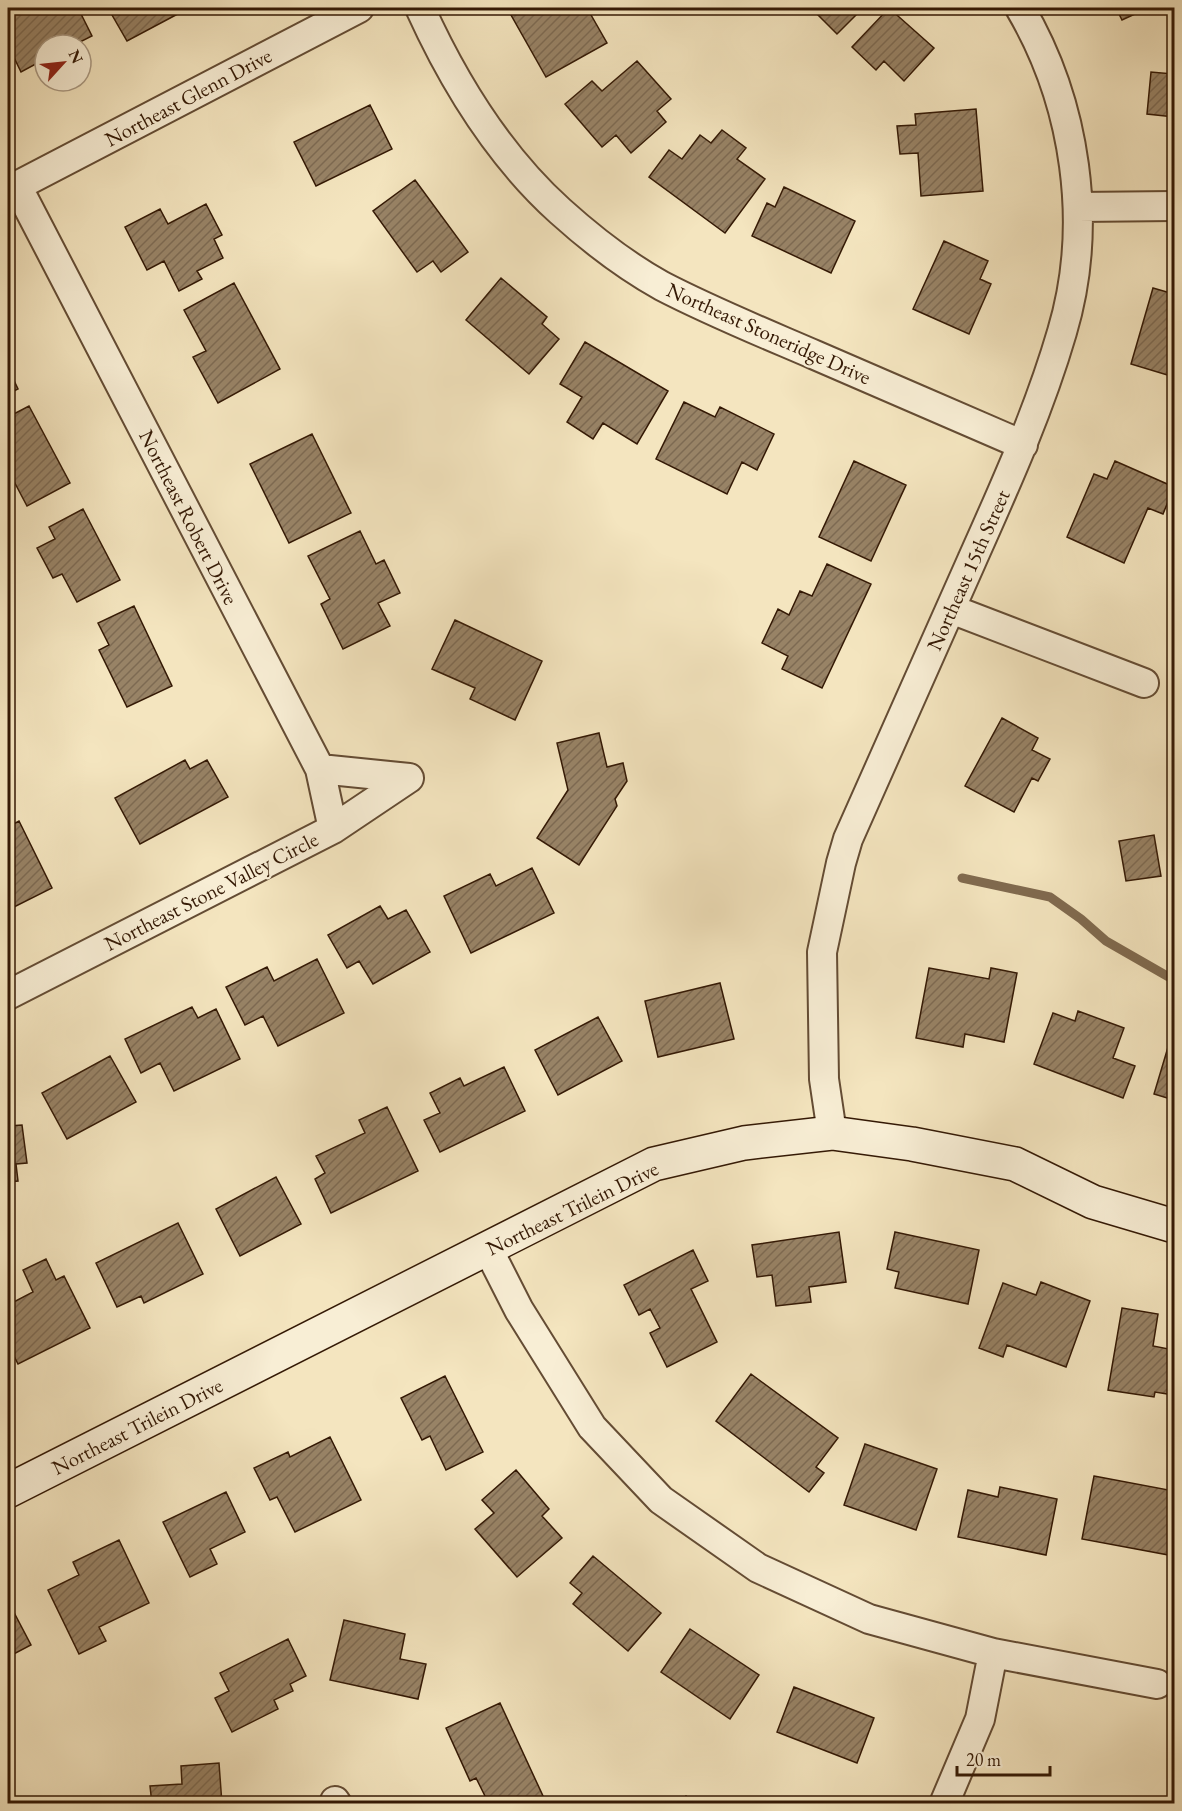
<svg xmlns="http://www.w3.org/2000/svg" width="1182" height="1811" font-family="'EB Garamond',serif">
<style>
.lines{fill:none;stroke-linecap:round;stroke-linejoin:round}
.stream{stroke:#806a4f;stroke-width:9}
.building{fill:url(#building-hatch);stroke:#341905;stroke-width:1.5}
.street-casing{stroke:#644c34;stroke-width:32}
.secondary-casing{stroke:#341905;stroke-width:36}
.street{stroke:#f8eed5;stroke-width:28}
.secondary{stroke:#f8eed5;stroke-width:33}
.labels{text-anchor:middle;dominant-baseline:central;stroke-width:4.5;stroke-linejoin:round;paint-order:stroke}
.street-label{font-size:21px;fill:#341905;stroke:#f8eed5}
</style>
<defs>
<pattern id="building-hatch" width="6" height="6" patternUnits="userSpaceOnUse" patternTransform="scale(1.5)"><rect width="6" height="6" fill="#988366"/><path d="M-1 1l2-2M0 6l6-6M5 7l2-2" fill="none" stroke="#7d6a52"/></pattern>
</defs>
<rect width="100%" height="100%" fill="#f4e5bf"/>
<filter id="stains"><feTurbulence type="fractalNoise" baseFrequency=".00333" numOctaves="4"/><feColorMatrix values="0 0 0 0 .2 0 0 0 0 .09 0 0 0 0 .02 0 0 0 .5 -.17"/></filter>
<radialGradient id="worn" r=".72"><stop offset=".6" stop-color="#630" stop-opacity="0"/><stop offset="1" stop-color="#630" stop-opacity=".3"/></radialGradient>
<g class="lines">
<path class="stream" d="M962 878 1050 897 1081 919 1106 941 1174 980"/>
</g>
<path class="building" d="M24 8H78L92 36 74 45H45V59L21 72 8 45V16Z
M108 8H189L127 41Z
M507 8H587L607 43 546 77Z
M811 8H863L837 34Z
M889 8 934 48 904 81 884 61 876 70 852 47Z
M1116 8H1148L1122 20Z
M637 61 671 99 657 111 666 122 631 153 616 135 602 147 565 104 592 81 602 91Z
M1174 63V117L1147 114 1151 72 1173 74Z
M370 105 392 149 316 186 294 142Z
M976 109 983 191 921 196 918 153 900 154 897 126 916 125 915 114Z
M722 130 746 148 737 159 765 179 725 233 649 177 669 150 682 159 700 135 711 143Z
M415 180 468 252 441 272 433 261 417 272 373 211Z
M784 187 855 221 831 273 752 236 767 203 775 207Z
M206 204 222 235 214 239 223 258 197 271 202 279 179 291 164 261 147 270 125 227 160 209 168 224Z
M944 241 988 261 980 279 991 284 969 334 913 309Z
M501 278 547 317 542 324 559 339 529 374 466 320Z
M234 283 280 369 218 403 193 357 206 351 184 310Z
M1153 288 1174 294V377L1131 364Z
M585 342 668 391 637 444 603 423 593 439 567 422 582 397 560 384Z
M8 368 18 389 8 394Z
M684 402 715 417 720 407 774 434 757 470 742 462 727 494 656 459Z
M29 406 70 483 27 506 9 472 8 473V417Z
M312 434 351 513 289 543 250 464Z
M854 461 906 485 871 561 819 537Z
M1115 461 1174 487 1163 514 1148 508 1124 563 1067 537 1094 474 1107 479Z
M83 509 120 580 77 602 62 574 53 578 37 548 55 539 49 527Z
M360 531 376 564 384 560 400 593 378 603 390 626 343 649 321 604 330 599 308 556Z
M827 564 871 584 822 688 782 669 788 656 762 643 778 609 789 615 800 591 812 596Z
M134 606 172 686 127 707 99 650 109 645 98 623Z
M455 620 542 661 515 720 470 699 475 688 432 669Z
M1002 718 1038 738 1032 750 1050 759 1038 781 1032 778 1014 812 965 786Z
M599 733 607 767 623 763 627 781 615 799 617 806 579 865 537 838 568 790 557 743Z
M185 760 190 769 207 760 228 797 140 844 115 798Z
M19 821 52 888 8 910V827Z
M1154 835 1161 876 1126 881 1119 841Z
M532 868 554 913 471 953 444 896 490 874 496 886Z
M380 906 388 919 406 910 430 952 373 984 359 961 347 968 328 935Z
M317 959 344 1013 278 1046 263 1016 245 1025 226 987 267 967 274 981Z
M929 968 989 979 991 968 1017 973 1004 1042 965 1034 963 1047 916 1038Z
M720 983 734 1039 658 1057 645 1001Z
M192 1007 198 1018 216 1009 240 1059 174 1091 160 1063 141 1073 125 1039Z
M1078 1011 1124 1028 1113 1058 1135 1066 1123 1098 1034 1064 1053 1013 1075 1021Z
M598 1017 622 1061 558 1095 535 1050Z
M1174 1027V1100L1154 1094Z
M110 1056 136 1102 67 1139 42 1093Z
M504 1067 525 1111 440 1152 424 1120 440 1113 430 1093 460 1078 464 1086Z
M387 1107 418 1171 331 1213 315 1179 325 1173 316 1156 365 1133 359 1120Z
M22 1125 27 1163 16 1164 18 1181 8 1182V1126Z
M276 1177 301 1224 240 1256 216 1209Z
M178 1223 203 1274 144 1303 141 1296 117 1307 96 1263Z
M839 1232 846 1282 809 1287 811 1302 776 1306 772 1275 757 1277 752 1245Z
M895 1232 979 1250 968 1304 895 1288 899 1272 887 1269Z
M693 1250 708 1281 691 1289 717 1342 667 1367 650 1333 660 1328 650 1309 639 1315 624 1285Z
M46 1259 56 1280 64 1276 90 1328 18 1364 8 1344V1305L33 1292 23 1270Z
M1041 1282 1090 1301 1066 1367 1007 1345 1003 1357 979 1348 1003 1283 1036 1295Z
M1122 1308 1158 1314 1153 1346 1174 1350V1395L1155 1392 1154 1397 1108 1390Z
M751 1374 838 1438 816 1467 824 1473 809 1492 716 1421Z
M445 1376 483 1452 446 1470 430 1436 422 1440 401 1398Z
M330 1437 361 1500 295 1532 277 1497 270 1500 254 1468 288 1452 290 1457Z
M865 1444 937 1469 916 1530 844 1505Z
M516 1470 549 1509 542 1516 562 1538 517 1577 475 1529 494 1513 482 1500Z
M1094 1476 1174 1491V1556L1082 1539Z
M1000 1487 1057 1499 1046 1555 958 1537 968 1490 998 1497Z
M226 1492 245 1532 210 1549 217 1564 190 1577 163 1522Z
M119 1540 149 1603 99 1627 106 1641 79 1654 48 1590 79 1575 73 1562Z
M593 1556 661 1613 628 1651 573 1604 582 1593 570 1583Z
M8 1601 31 1645 8 1657Z
M344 1620 405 1634 400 1659 426 1664 418 1699 330 1680Z
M690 1629 759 1675 730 1719 661 1672Z
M288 1639 306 1676 290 1684 293 1691 274 1700 278 1709 232 1732 215 1698 229 1691 220 1673Z
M794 1687 874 1718 857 1763 777 1732Z
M500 1703 543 1796 527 1804H489L476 1778 470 1781 446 1728Z
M219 1763 222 1804H152L150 1786 182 1784 181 1766Z
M686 1796 690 1804H673Z"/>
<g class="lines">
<defs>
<path id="street" d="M359 8 17 186 320 769 409 778
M420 8C454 83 498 155 560 211 591 239 626 266 662 286 712 312 764 333 815 355 884 385 954 415 1023 445
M1078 207 1174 206
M951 609 1144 683
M320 769 333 829
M8 995 333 829 409 778
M832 1133 824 1079 822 952 841 863 848 839C890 746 931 653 972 560 1005 486 1039 411 1062 332 1094 225 1076 103 1020 8
M488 1249 519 1310 592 1427 661 1500 758 1568 869 1619 993 1653 1157 1684
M335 1801 337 1804
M944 1804 980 1719 993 1653"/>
<path id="secondary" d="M8 1491 654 1164 744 1143 832 1133 912 1144 1015 1164 1093 1202 1174 1226"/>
</defs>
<use href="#street" class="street-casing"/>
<use href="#secondary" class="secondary-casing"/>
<use href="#street" class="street"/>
<use href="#secondary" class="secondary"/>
</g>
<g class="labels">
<g class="street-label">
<text transform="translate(188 97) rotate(-28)">Northeast Glenn Drive</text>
<text transform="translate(769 333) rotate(24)">Northeast Stoneridge Drive</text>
<text transform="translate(189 517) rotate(63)">Northeast Robert Drive</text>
<text transform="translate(968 570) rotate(-66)">Northeast 15th Street</text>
<text transform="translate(211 891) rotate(-27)">Northeast Stone Valley Circle</text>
<text transform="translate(572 1208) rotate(-26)">Northeast Trilein Drive</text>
<text transform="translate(137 1426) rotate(-27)">Northeast Trilein Drive</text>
</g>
</g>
<rect width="1182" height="1811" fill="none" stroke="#f4e5bf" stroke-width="30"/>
<rect x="9" y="9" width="1164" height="1793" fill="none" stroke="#341905" stroke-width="3"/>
<rect x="15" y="15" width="1152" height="1781" fill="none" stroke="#341905" stroke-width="1.5"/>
<g transform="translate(63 63) rotate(63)"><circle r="28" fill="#f8eed5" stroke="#aa9982" stroke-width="1.5"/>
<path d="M0-4.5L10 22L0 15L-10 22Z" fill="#8f2418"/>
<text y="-9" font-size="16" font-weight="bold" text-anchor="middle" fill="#341905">N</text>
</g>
<path d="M957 1766v9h93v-9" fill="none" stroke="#341905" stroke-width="3"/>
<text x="966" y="1766" font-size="18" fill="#341905" stroke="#f8eed5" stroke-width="4.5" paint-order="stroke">20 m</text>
<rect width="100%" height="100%" filter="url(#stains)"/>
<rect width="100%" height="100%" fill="url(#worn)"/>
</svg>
